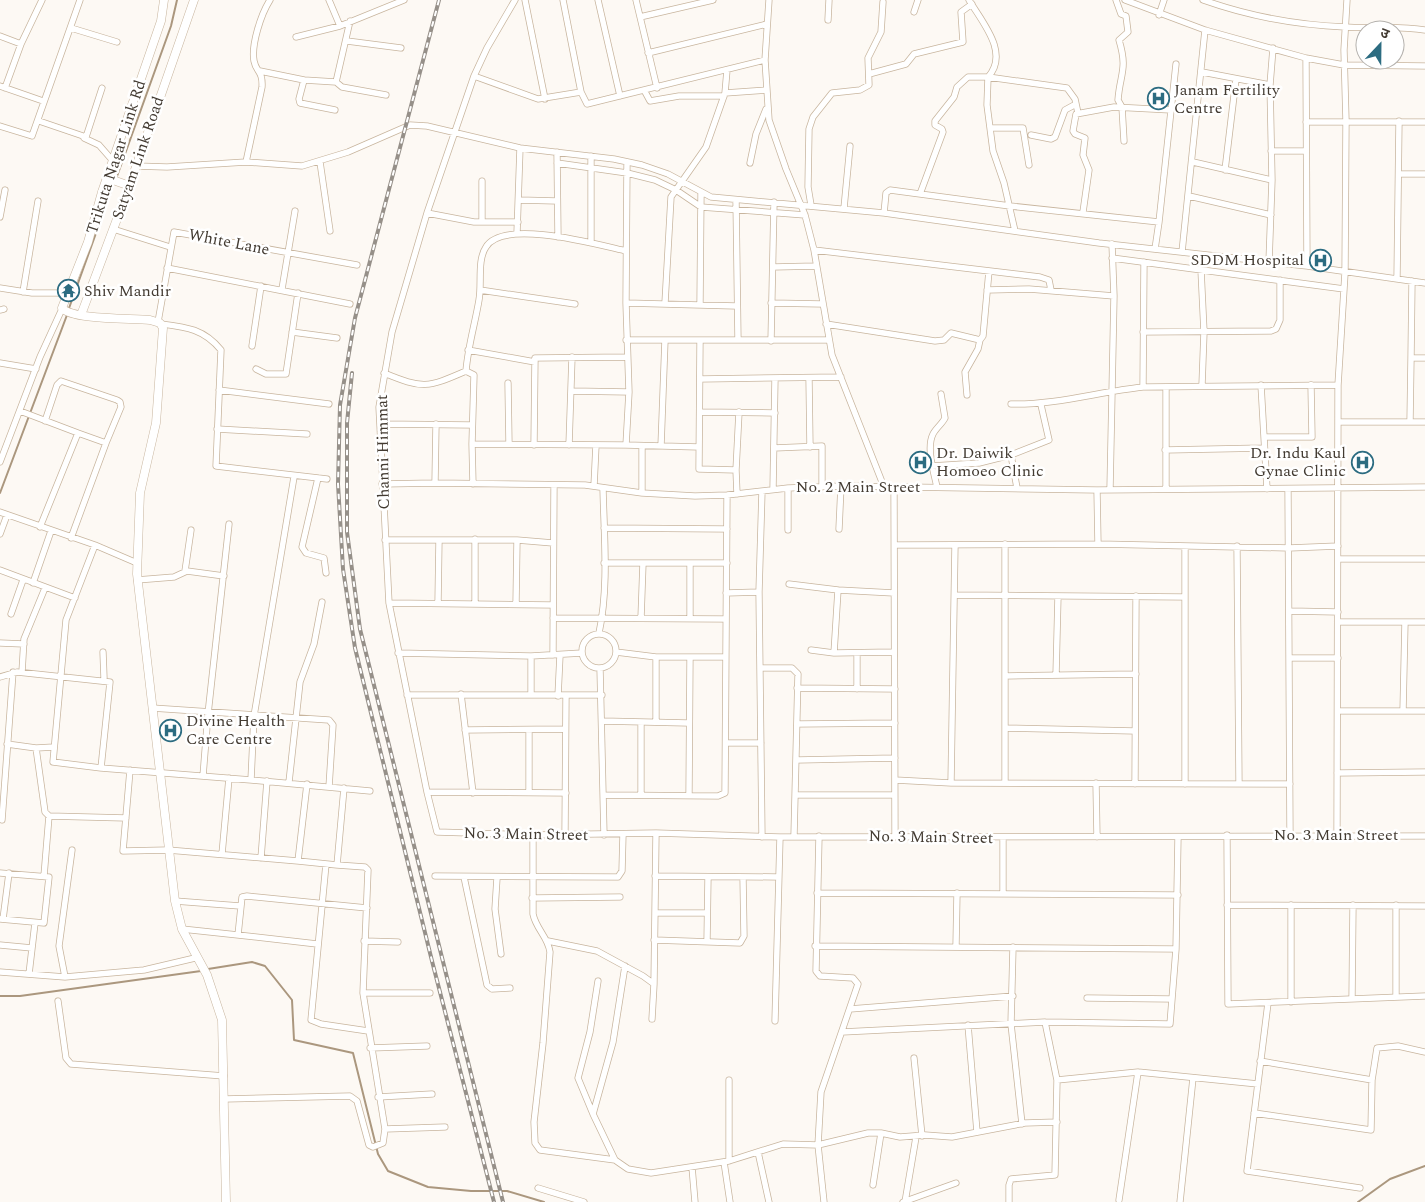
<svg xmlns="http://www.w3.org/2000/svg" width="1425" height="1202" font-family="Spectral,'Noto Sans Devanagari',serif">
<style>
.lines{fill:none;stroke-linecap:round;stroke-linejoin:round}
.stream{stroke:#ab977e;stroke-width:2}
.minor-casing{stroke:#c8b59e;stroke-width:7}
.major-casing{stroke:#c8b59e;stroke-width:9}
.minor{stroke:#fff;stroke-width:5.5}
.major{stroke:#fff;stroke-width:8}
.rail-casing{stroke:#969089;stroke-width:4}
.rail{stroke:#fff;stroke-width:2;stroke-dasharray:5.5;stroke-linecap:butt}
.labels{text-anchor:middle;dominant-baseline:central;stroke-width:5;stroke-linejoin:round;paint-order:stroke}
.poi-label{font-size:16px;fill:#433b32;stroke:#fff;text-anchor:start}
.street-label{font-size:16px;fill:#433b32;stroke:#fff}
</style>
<rect width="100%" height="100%" fill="#fdf9f4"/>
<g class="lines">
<path class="stream" d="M116 179 171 26 177 0
M68 311 114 183
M0 493 67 315
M208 969 252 962 265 966 292 1000 294 1040 353 1053 378 1154 388 1171 428 1187 471 1191H507L544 1202
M0 996H20L201 971
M1358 1202 1390 1179 1425 1166"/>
<defs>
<path id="minor" d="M329 0 340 26
M515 0 487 48 474 76 427 213 392 332 379 407 389 603 427 792 437 832 533 835 656 833 780 837 1425 836
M525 0 545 99
M563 0 581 92 587 104 765 60
M598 0 620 96
M636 0 657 88
M769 0 765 60 769 120 786 169 805 215 814 250 832 355 884 487
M969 0C982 22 1010 53 988 77
M1116 0 1121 14 1126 16 1128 32 1119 40C1128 70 1120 73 1118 100L1122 107 1124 141
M1125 0 1205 30 1306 58 1344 65 1425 66
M1203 0C1248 16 1297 25 1345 27 1372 29 1398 25 1425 30
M914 12 918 0
M1159 15 1164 0
M640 17 713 0
M828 20 829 0
M71 28 117 42
M0 36 21 44
M296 37 340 26 404 0
M347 41 401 48
M648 53 767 24
M1306 58 1307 266
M260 71 304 80 336 82 350 21
M1202 72 1270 85
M869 74 906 64 914 54 963 42 961 12 972 4
M474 76 538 99 581 92
M988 77 1067 88 1075 99 1078 113
M304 80 299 99 300 103 335 110
M336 82 342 87 386 95
M0 86 43 101
M5 88 21 44 42 0
M644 90 650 101 679 96H724
M725 93 766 90
M39 121 86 137 102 88
M1306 122H1425
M0 126 32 136 80 0
M990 128H1023L1029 165
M1031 135 1051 139 1055 137 1065 110 1076 104
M84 138 99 145 113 161
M1271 151H1306
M557 152 558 237
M246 162 262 87C263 71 256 72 254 61 251 45 261 14 270 0
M320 162 330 231
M1193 162 1272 180
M557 163 627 173 655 180 676 190 701 207 805 215
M750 163 756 134 766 109
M136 166 167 167 246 162 302 166 348 152 410 125 427 126 520 148 614 159 642 165 668 174 711 197 884 213 1099 243 1307 266 1425 283
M1225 170 1236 79
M1399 174H1425
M482 181V222
M920 194 943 132 942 129 935 125V121L954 97 957 87 968 77H988L987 105 993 151 1004 183 1015 231
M1189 196 1271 215
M519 200 557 201
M736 200 738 340
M811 205 808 187 809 129 813 117 832 93 860 90 869 85 868 58 881 32 883 2
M844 208 850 146
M1083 212 1089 170 1083 155 1085 138 1075 134 1073 131 1076 114 1114 107 1171 110
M427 213 474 222H518
M884 213 886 193 890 190 1010 206 1159 222 1155 249
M0 217 5 190
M1159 222 1176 64
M113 229 170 247
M517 233 520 148
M591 243V156
M814 250 1040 277 1049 280 1051 290
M1182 252 1205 30
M1112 258 1344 289
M1269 262 1272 180 1270 85 1273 48
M773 267 816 266
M167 268 350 304
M1201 270 1204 332 1202 385
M1397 279 1399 121
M1412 281 1411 358H1425
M0 288 32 293H66
M282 289 295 211
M480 290 575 304
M987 290 1029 289 1114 296
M23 292 38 201
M626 303 736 306
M665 303 671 197 706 147 725 93 727 70
M771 303 822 304
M700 304 701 193
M0 310 4 309
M158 322 174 232 357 265
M162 324C186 327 204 329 221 350L216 466 327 479
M826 324 935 341 944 340 951 333 980 340 983 336 989 271
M292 332 337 338
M1143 332 1271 331 1276 329 1280 320V280
M626 340H828
M700 341 699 469 736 470 737 494
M771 341 774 202
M252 346 261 286
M468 350 535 362
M0 363 36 369
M256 369 266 374H286L298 293
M466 371C468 346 475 324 479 300 482 284 477 260 486 247 503 218 599 245 626 251
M384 373C423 389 427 388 466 371L474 375 472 444
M809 378 810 447
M700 379 841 377
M508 383 509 444
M1261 385 1267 489
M1143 387 1144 262
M219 390 329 404
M571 391 629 392
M967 395 965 372 978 349 980 340
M1011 404C1056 405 1098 392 1143 387L1338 385
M20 411 78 433 40 527
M700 412 775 413
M45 421 57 385 61 381 117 400 120 402 121 407 106 443
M1338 422H1425
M1410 422 1411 358
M380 424 472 425
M217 429 307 434
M1264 437H1312L1311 385
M534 445 535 358 627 357
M569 445 572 357
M626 445 699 447
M642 446V493
M661 446 665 340
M774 448 822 446V487
M1165 450 1264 448
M1011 455 1049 440 1041 405
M0 462 40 357 62 309
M932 466 979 463 1011 455 1017 488
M736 470 739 412
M318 478 302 547 306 553 324 558 326 573
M435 483 436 424
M382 484 435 483 585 485 642 493 695 496 727 495 788 488 841 486 1097 490 1425 487
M473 484 472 444 626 445 629 392 626 303 627 162
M594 486 596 445
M894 487 895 837
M937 487C934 473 926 448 933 434 936 428 942 424 945 418L941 394
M773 489 775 378
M1110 489 1114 296 1112 244
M1166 489V387
M1288 489 1290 835
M1097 490 1098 544
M0 512 95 545 137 563
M604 528 727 529
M839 529 841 486
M788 530V488
M0 534 7 515
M71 538 106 443 78 433
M385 540H517L553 543
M1005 544V783
M95 545 66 620 53 762 101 768
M895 545 1098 544 1289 548 1338 546
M1237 546 1239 784
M1338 559H1425
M604 563H727
M0 570 75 598
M185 571 191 530
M137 580 174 577 187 571 224 576
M33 583 51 531
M789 584 838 590
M726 593 759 592
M955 595 1185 597V784
M1185 597V546
M389 603 553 605
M438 603 439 540
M475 604V539
M516 604 517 540
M1290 611 1338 612
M11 614 23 580
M553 618 726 619
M641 618 643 563
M690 619V564
M1338 622H1425
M599 633C609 587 604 536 603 488
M582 651a17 17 0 1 1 34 0a17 17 0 1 1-34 0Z
M0 643 24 644
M811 650 834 653 893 652
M616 652 656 657H725
M398 653 531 656 582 653
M834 653 838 590 894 593
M553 655 554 486
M531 656V694
M1290 658H1338
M600 668 604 835
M761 668H792L798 674 794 836
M22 672 24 639 45 588
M1056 675 1058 596
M1005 676 1136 674
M0 677 17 672 110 682 101 768 251 780 254 716 294 477
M102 681 104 678 103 652
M797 688 895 689
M857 689V653
M461 694 473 793
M407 695H602
M558 696 560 655
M152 708 329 720 333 725 329 787
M1338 711H1425
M1403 711 1405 622
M602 721 688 723
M656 722V657
M797 724 895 723
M1005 728 1135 731
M465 730 565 729
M529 730V792
M726 743H761
M7 744 36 748 54 747
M36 748 45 812 49 816
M797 760 895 758
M130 770 123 851 168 850 298 861
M1337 773 1425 772
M203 776 208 714 229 524
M251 780 370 791
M895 780 951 783 1290 784
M289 782 300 682 314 644 322 602
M951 783 955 545
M1096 783 1097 837
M307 784 298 861 337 865 344 788
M1135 784 1136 596
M427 792 566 793
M641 794V723
M604 795 718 796 725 793 727 495
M689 795 690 657
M795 795H894
M2 820 13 672
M533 835V914C536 929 548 937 550 952L543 1043 534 1122 535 1143 540 1150 615 1160 628 1169 651 1173 729 1161 783 1144 818 1145 868 1133H881L900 1137 925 1135 952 1137 1025 1123 1057 1122
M565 835 566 695
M1227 835 1228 1004 1425 996
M1337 835 1338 385 1345 273 1346 121 1344 50 1347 0
M819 836 816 971 820 976 853 978 858 984 821 1092 818 1145 824 1202
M762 837 759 592 762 491
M1003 838V894
M222 854 229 778
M261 858 267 781
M326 864 311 1020 321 1024 368 1031
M337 865 365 867 368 870 363 993H430
M0 873 49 877 44 923 0 919
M44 876 49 816 126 818
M435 876 618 877 622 871 623 834
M655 876 778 877
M464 877 487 985 492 989 510 988
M497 878 495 909 501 954
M817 893 1178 895
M532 898 620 897
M175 901 240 906
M1227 905 1425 906
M1396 905V997
M655 913H706
M3 919 9 873
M182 929 238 935
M654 940 740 943 744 936 743 877
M364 941 398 942
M548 941 597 951 643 976 654 984 656 833
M707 942 708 877
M317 944 238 935 242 897 247 896 367 908
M0 945 32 948
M815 946 1176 949 1178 837
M956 946 957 893
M1013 947 1011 1024 1022 1124
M0 972 65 977 144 970 195 958
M29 974 35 923
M65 977 59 946 72 850
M1087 998 1172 999
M1352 999 1353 905
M58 1001 66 1058 71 1064 224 1076
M1291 1002V905
M1268 1003 1247 1171 1360 1188
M850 1009 1013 996
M652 1019 654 984
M775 1021 780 837
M1045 1022 1170 1024 1176 949
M968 1025 977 1132
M842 1032 1045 1022 1057 1080 1055 1175 1011 1179 1009 1185V1202
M370 1048 427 1046
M914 1058 922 1136
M1260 1061 1372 1080 1377 1048 1398 1046 1425 1052
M729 1080V1161
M1057 1080 1138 1072 1258 1084
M378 1097 432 1094
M224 1099 350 1096 357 1101 369 1145 373 1147 383 1143 385 1129 363 993
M1254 1113 1371 1130 1372 1080
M593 1114 578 1078 590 1032 598 981
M385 1129 445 1127
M758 1152 769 1202
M615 1160 593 1114 613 1042 625 966
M724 1162 730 1202
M692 1167 695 1202
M873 1185 881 1133
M538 1188 584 1202
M1119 1200 1138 1072
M903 1202 956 1183
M905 1202 916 1137
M1180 1202 1193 1078"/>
<path id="major" d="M164 0 161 21 102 192 88 242 62 308C72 320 132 318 150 320L160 323 163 328 156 423 140 493 137 574 175 901 182 929 207 975 222 1020 226 1202
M107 178 130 186
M81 315 129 187 194 0"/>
</defs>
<use href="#minor" class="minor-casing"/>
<use href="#major" class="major-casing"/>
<use href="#minor" class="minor"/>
<use href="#major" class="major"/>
<defs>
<path id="rail" d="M439 0 355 318 340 405 338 484 343 569 355 648 432 961 494 1202
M352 373 347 423V532L360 629 503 1202"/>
</defs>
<use href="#rail" class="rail-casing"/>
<use href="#rail" class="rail"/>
</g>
<defs>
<symbol id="hospital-ring" viewBox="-11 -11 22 22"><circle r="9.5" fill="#fff" stroke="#2c6c81" stroke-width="1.5"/><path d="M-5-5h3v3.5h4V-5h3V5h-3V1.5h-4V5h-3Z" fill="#2c6c81"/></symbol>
<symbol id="temple-ring" viewBox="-11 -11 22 22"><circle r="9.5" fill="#fff" stroke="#2c6c81" stroke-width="1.5"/><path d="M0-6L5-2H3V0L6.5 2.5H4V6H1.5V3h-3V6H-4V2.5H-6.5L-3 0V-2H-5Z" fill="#2c6c81"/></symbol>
</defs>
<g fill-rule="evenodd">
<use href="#hospital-ring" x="1146" y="86" width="25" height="25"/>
<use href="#hospital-ring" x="1308" y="248" width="25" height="25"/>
<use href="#temple-ring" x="56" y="278" width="25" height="25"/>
<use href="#hospital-ring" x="908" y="450" width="25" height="25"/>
<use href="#hospital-ring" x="1350" y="450" width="25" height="25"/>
<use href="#hospital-ring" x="158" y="718" width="25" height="25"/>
</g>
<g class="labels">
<g class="poi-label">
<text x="1174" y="90">Janam Fertility<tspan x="1174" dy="18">Centre</tspan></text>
<text x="1304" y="260" text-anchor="end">SDDM Hospital</text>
<text x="84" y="291">Shiv Mandir</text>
<text x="936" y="453">Dr. Daiwik<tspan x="936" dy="18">Homoeo Clinic</tspan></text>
<text x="1346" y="453" text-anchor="end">Dr. Indu Kaul<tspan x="1346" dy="18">Gynae Clinic</tspan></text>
<text x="186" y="721">Divine Health<tspan x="186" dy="18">Care Centre</tspan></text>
</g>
<g class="street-label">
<text transform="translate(116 157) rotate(-72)">Trikuta Nagar Link Rd</text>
<text transform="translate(138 158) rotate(-71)">Satyam Link Road</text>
<text transform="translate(229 242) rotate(11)">White Lane</text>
<text transform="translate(383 452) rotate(-91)">Channi Himmat</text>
<text x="858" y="487">No. 2 Main Street</text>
<text transform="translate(526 834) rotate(1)">No. 3 Main Street</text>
<text x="1336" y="835">No. 3 Main Street</text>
<text transform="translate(931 837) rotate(1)">No. 3 Main Street</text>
</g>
</g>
<g transform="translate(1380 45) rotate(22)"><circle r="24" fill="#ffffff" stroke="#b4b1ad"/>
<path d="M0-4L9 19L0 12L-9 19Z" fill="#2c6c81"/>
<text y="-8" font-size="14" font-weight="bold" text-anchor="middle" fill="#433b32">उ</text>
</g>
</svg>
